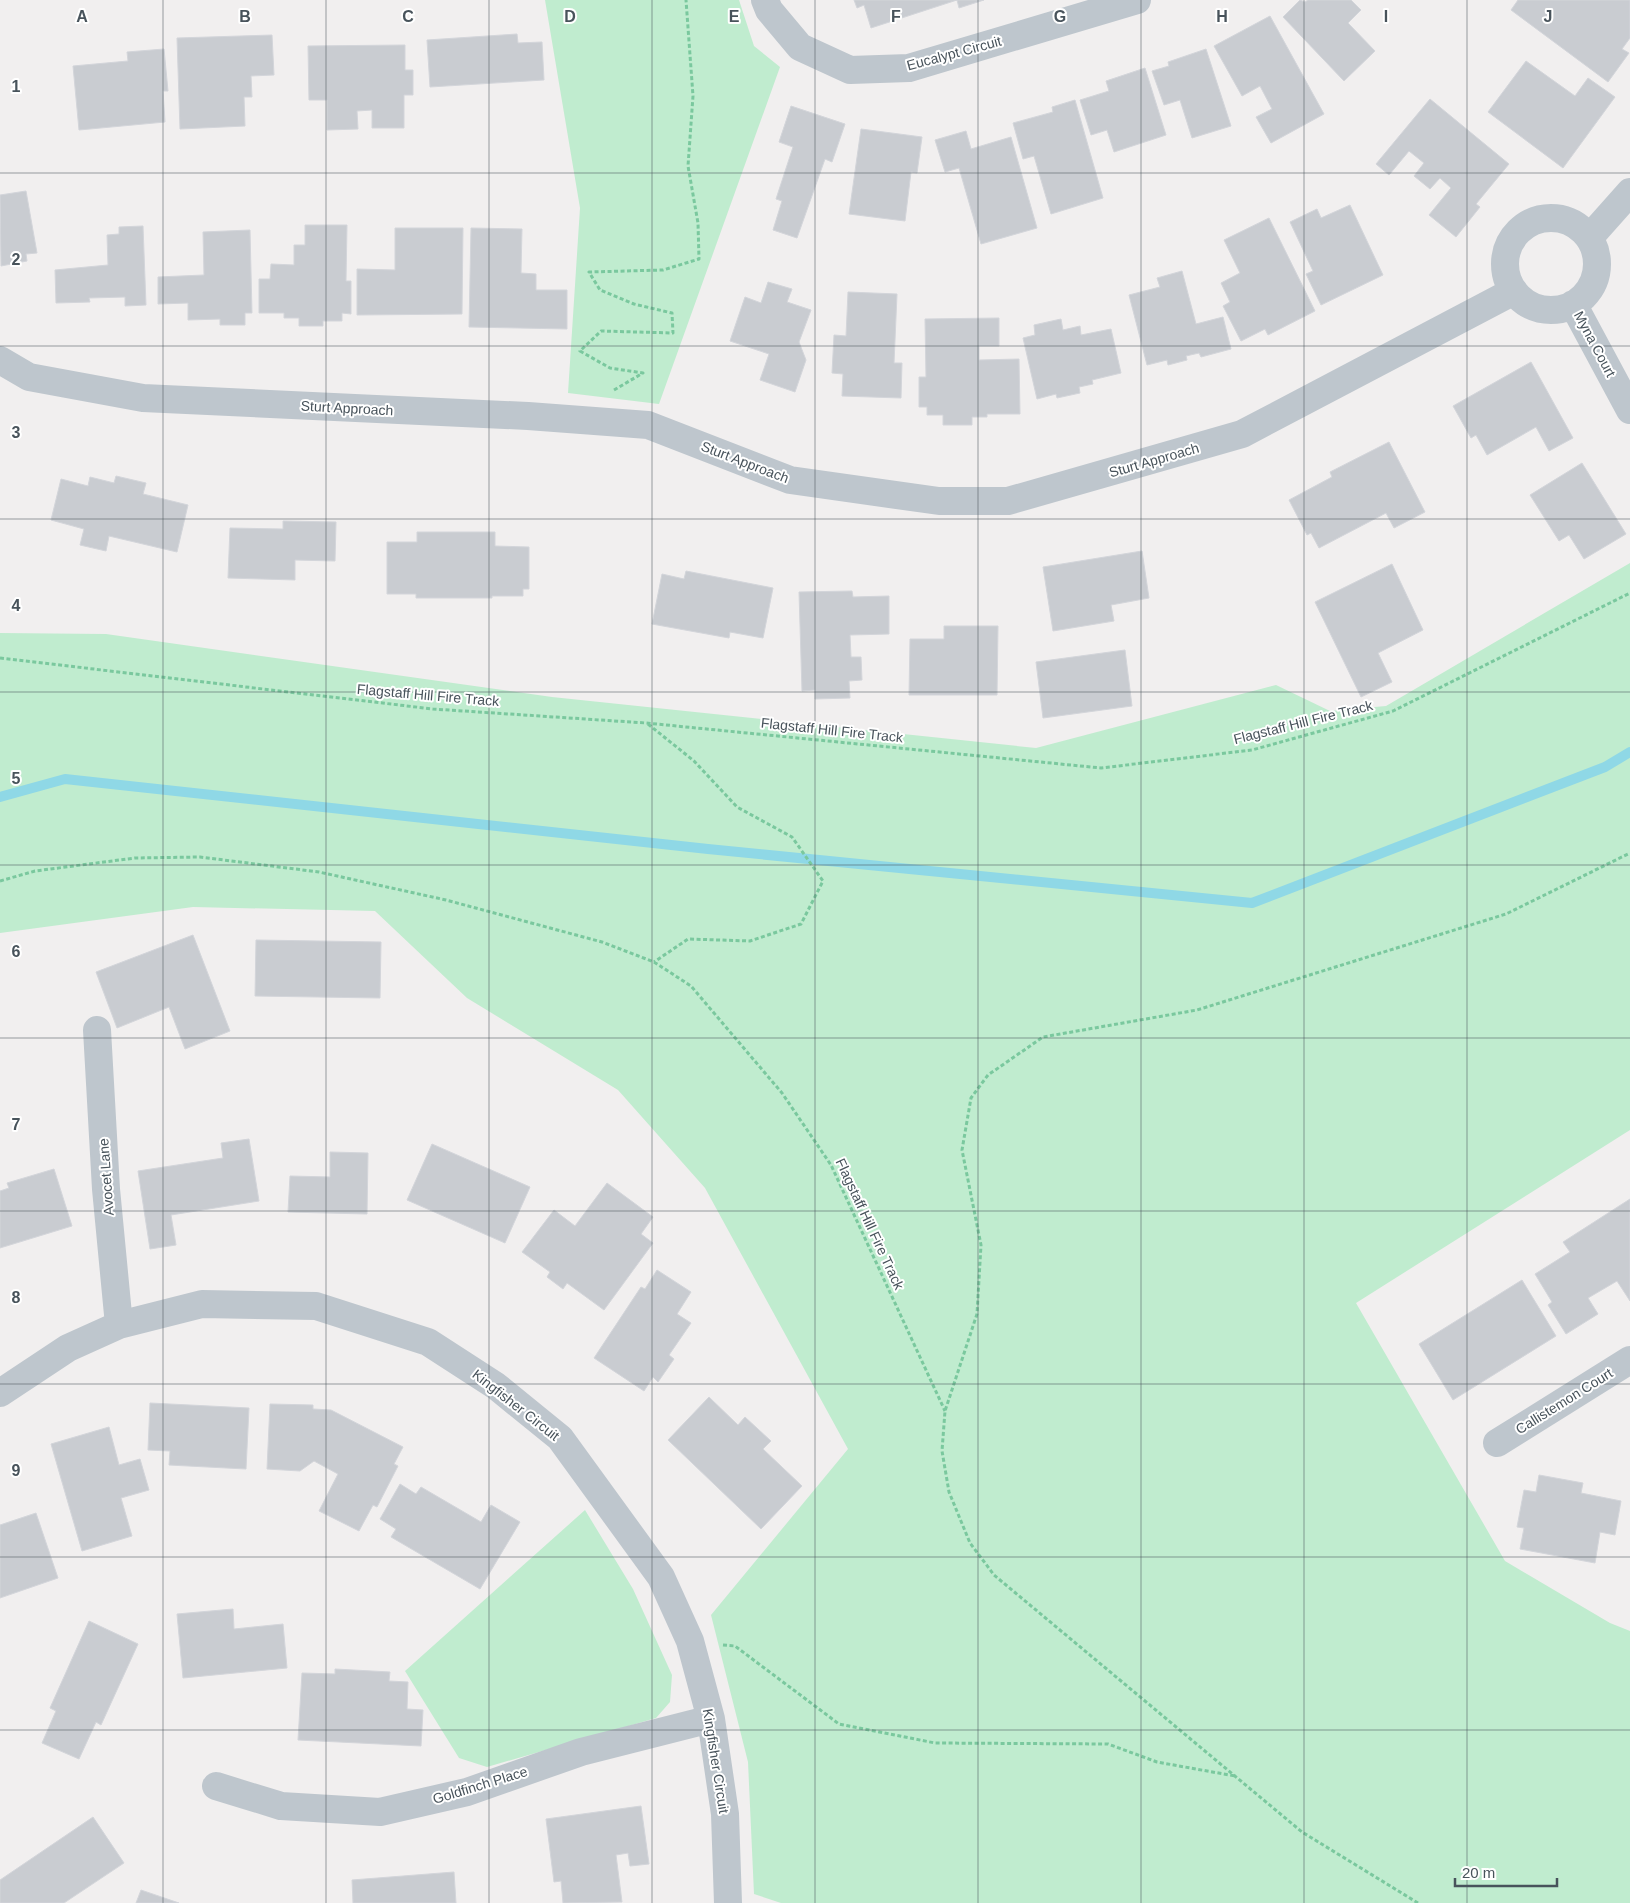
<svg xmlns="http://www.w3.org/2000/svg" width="1630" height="1903" font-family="Arial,sans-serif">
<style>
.green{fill:#c0eccf}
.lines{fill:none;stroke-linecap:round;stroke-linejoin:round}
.stream{stroke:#8fd8e6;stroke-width:10}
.building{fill:#c9ccd1;stroke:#d3d5da}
.path{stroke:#7ac89e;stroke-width:3;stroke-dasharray:4 2.5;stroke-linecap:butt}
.minor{stroke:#bec6cd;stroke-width:28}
.grid{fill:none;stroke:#48535b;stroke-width:1;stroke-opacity:0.55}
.labels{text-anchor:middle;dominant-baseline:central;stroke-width:4;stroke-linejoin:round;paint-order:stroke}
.street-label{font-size:14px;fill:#48535b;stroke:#fff}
.grid-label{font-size:16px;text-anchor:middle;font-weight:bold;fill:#48535b;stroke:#fff;stroke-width:4;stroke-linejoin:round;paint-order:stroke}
</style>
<rect width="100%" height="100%" fill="#f1efef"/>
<path class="green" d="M545 0H739L754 46 780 67 659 404 568 393 580 208Z
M1630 563V1130L1356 1303 1505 1561 1610 1623 1630 1631V1903H781L754 1894 748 1762 711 1615 848 1449 705 1188 618 1090 467 998 375 911 193 907 0 933V633L106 634 552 697 1036 748 1276 685 1330 711 1386 706Z
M585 1510 633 1589 672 1675 670 1702 656 1718 487 1767 459 1758 405 1671Z"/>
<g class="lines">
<path class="stream" d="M0 797 65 779 708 849 1252 903 1605 767 1630 752"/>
</g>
<path class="building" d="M854 0H984L959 8 957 0 871 28 864 5 857 8Z
M1300 0 1305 2 1308 0H1351L1361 10 1348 23 1375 51 1344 81 1283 17Z
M1518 0H1630V38L1622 49 1629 53 1608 82 1511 10Z
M1270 16 1324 114 1271 143 1256 117 1272 109 1260 86 1242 96 1214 46Z
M517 34 518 43 542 42 544 80 430 87 427 40Z
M272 35 274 75 251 76 252 97H244L245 126 180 129 177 38Z
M405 45V70H413V95H404V128H372V110L357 111 358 129 327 130V100H309L308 46Z
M164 49 168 91H163L165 122 79 130 73 66 128 61 127 52Z
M1206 49 1231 126 1192 138 1180 100 1164 105 1152 71 1169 66 1168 62Z
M1526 61 1575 96 1588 78 1615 97 1563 168 1488 112Z
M1145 68 1166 135 1114 152 1107 130 1091 135 1080 100 1109 91 1106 81Z
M1430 99 1509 164 1476 204 1480 207 1456 237 1429 215 1451 188 1440 178 1430 189 1414 176 1424 163 1409 151 1389 175 1376 164Z
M1075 100 1103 198 1051 214 1034 156 1023 159 1013 123 1053 112 1052 107Z
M791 106 845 124 832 162 825 159 797 238 773 230 782 201 776 199 793 147 779 142Z
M861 129 922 137 917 173 911 172 905 221 849 214Z
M966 131 971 149 1011 137 1037 228 981 244 959 168 945 172 935 140Z
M26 191 37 253 26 254 27 261 1 266 0 195Z
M1350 205 1383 275 1321 305 1306 274 1313 271 1290 222 1317 209 1321 218Z
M1269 218 1315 311 1268 335 1265 329 1241 341 1223 306 1230 302 1221 283 1240 273 1224 240Z
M305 225H347L346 281H351V314L342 313V321H323V326H299V318H284V313H259V279H270L271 264 294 265V245H305Z
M143 226 146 305 125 306V297L89 298 90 302 56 303 55 270 108 265 107 235 119 234V227Z
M395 228H463L462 314 357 315V269L395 270Z
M471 228 522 229 521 273 536 274V290H567V329L469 327Z
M250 230 252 313H245V325H220V319L188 320V303L158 304V277L204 275 203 232Z
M1182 271 1196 324 1223 317 1231 349 1201 357 1199 353 1186 356 1187 360 1168 365 1167 360 1147 365 1129 295 1160 287 1157 278Z
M768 282 792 289 787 302 811 310 799 342 806 360 795 392 760 380 769 354 730 341 745 297 761 303Z
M848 292 897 294 894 363H902L901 398 842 396 843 374 832 373 834 335 846 336Z
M999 318V346H979V360L1019 359 1020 414H987V417H972V425H943V415H927V407H919V377H926L925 319Z
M1061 319 1063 330 1080 326 1081 335 1111 329 1121 373 1092 380 1093 384 1079 387 1080 393 1057 398 1056 394 1037 399 1023 338 1035 335 1034 325Z
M1531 362 1573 438 1549 451 1536 427 1487 455 1476 435 1471 438 1453 406Z
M1389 442 1425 512 1394 528 1386 513 1319 548 1311 533 1307 535 1289 500 1332 477 1330 472Z
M1582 463 1626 534 1584 559 1569 535 1559 541 1530 495Z
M116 476 146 483 143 494 188 505 177 552 109 536 106 551 80 545 84 529 51 520 61 479 88 486 90 477 114 483Z
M283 521 336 522 335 561 295 560V580L228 578 230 528 283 529Z
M417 532H495V546L529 547V589H523V596H492V598H416V594H387V542H417Z
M1142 551 1149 598 1111 605 1114 621 1053 631 1043 567Z
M1392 564 1423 630 1378 653 1392 682 1361 697 1315 602Z
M686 571 773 588 763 638 730 632 729 638 652 624 662 574 684 579Z
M852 591 853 597 889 596V634L850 635 851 657H861L862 680 849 681 850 698 815 699V690L802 691 799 592Z
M944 626H998L997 695H909L910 639H944Z
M1125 650 1132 706 1043 718 1036 662Z
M193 935 230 1031 185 1049 169 1007 117 1028 96 972Z
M256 940 381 942 380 998 255 996Z
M249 1139 259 1201 171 1215 176 1245 150 1249 138 1171 223 1158 221 1143Z
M432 1144 530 1187 505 1243 407 1200Z
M330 1152 368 1153 367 1214 288 1212 290 1176 330 1177Z
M54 1169 72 1226 0 1248V1191L9 1188 7 1183Z
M607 1183 653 1217 641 1234 653 1243 604 1310 567 1283 563 1289 547 1277 550 1272 522 1252 554 1210 575 1226Z
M1630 1199V1301L1617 1281 1588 1298 1598 1314 1566 1334 1548 1305 1552 1302 1535 1274 1570 1252 1563 1242Z
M657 1270 691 1292 677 1314 691 1323 669 1355 674 1359 658 1382 653 1377 644 1391 594 1358 641 1287 645 1289Z
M1522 1280 1556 1336 1453 1400 1419 1344Z
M709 1397 738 1425 745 1417 771 1441 763 1449 802 1486 761 1529 668 1440Z
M150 1403 249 1408 246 1469 169 1465 170 1451 148 1450Z
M270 1404 313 1405V1409L331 1410 403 1447 394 1464 398 1466 377 1507 373 1505 359 1531 319 1511 338 1474 314 1461 300 1471 267 1469Z
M109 1427 119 1465 140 1459 149 1490 121 1498 132 1536 82 1551 51 1444Z
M1539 1475 1583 1483 1581 1493 1621 1501 1615 1535 1600 1532 1595 1563 1520 1549 1524 1528 1517 1527 1524 1490 1536 1492Z
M400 1484 416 1494 421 1487 481 1522 491 1505 520 1522 480 1589 391 1537 396 1529 380 1519Z
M36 1513 58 1578 0 1598V1525Z
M233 1609 234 1629 283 1624 287 1668 183 1678 177 1614Z
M89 1621 138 1644 101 1725 96 1722 79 1759 42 1743 56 1711 50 1708Z
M335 1669 390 1672 389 1681 408 1682 407 1709 423 1710 421 1746 298 1740 302 1673 335 1674Z
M641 1806 649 1864 630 1866 628 1853 616 1855 622 1902 563 1903 561 1881 554 1882 546 1819Z
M93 1817 124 1863 64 1903H0V1880Z
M454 1872 456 1903H353L352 1880Z
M141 1890 179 1903H136Z"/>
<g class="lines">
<path class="path" d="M614 390 643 373 610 368 580 351 601 331 673 333 672 313 634 304 600 290 589 272 663 270 699 259 698 223 688 166 693 96 686 0
M0 658 433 709 646 723 1101 768 1252 750 1393 711 1630 593
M648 724 694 761 737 807 792 837 823 881 801 924 750 941 688 939 654 962
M0 881 35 871 135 858 200 857 319 872 446 900 602 942 654 962 691 986 782 1093 831 1165 945 1411
M723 1645 735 1646 839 1724 935 1743 1108 1744 1157 1762 1235 1776
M1418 1903 1302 1832 994 1575 970 1543 949 1492 942 1451 945 1411 977 1314 981 1245 962 1150 971 1098 988 1075 1043 1037 1197 1010 1506 914 1630 853"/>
<path class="minor" d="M765 0 769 10 800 47 850 70 909 68 1137 0
M1505 264a46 46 0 1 1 92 0a46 46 0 1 1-92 0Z
M1590 237 1630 192
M1573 304 1630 410
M0 360 29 377 143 398 528 416 648 425 790 480 939 501H1008L1242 434 1514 291
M97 1030 106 1189 119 1325
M0 1393 68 1348 119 1325 202 1304 316 1306 428 1342 496 1386 560 1438 661 1577 690 1641 711 1719 725 1814 728 1903
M1497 1443 1630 1360
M216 1786 281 1806 380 1812 467 1792 581 1752 711 1719"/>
</g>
<path class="grid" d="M163 0V1903M326 0V1903M489 0V1903M652 0V1903M815 0V1903M978 0V1903M1141 0V1903M1304 0V1903M1467 0V1903M0 173H1630M0 346H1630M0 519H1630M0 692H1630M0 865H1630M0 1038H1630M0 1211H1630M0 1384H1630M0 1557H1630M0 1730H1630"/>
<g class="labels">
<g class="street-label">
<text transform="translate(954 53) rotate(-15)">Eucalypt Circuit</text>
<text transform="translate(1595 344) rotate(62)">Myna Court</text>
<text transform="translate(347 408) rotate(3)">Sturt Approach</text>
<text transform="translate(1154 460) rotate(-16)">Sturt Approach</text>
<text transform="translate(745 462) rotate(21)">Sturt Approach</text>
<text transform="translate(428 695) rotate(5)">Flagstaff Hill Fire Track</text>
<text transform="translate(1303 722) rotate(-14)">Flagstaff Hill Fire Track</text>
<text transform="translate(832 730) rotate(6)">Flagstaff Hill Fire Track</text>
<text transform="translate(106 1177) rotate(-94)">Avocet Lane</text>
<text transform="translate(870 1224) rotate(65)">Flagstaff Hill Fire Track</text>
<text transform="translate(1564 1401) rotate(-32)">Callistemon Court</text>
<text transform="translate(516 1405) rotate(38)">Kingfisher Circuit</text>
<text transform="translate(716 1761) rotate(81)">Kingfisher Circuit</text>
<text transform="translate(480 1785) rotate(-17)">Goldfinch Place</text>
</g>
</g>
<g class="grid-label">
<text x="82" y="22">A</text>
<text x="245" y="22">B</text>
<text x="408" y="22">C</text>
<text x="570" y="22">D</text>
<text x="734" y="22">E</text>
<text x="896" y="22">F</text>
<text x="1060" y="22">G</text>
<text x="1222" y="22">H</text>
<text x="1386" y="22">I</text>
<text x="1548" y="22">J</text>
<text x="16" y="92">1</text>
<text x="16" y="265">2</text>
<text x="16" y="438">3</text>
<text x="16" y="611">4</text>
<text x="16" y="784">5</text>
<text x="16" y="957">6</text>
<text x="16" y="1130">7</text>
<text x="16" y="1303">8</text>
<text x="16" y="1476">9</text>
</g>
<path d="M1455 1878v8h102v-8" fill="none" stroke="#48535b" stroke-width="2.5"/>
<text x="1462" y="1878" font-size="15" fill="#48535b" stroke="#ffffff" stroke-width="4" paint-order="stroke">20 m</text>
</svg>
